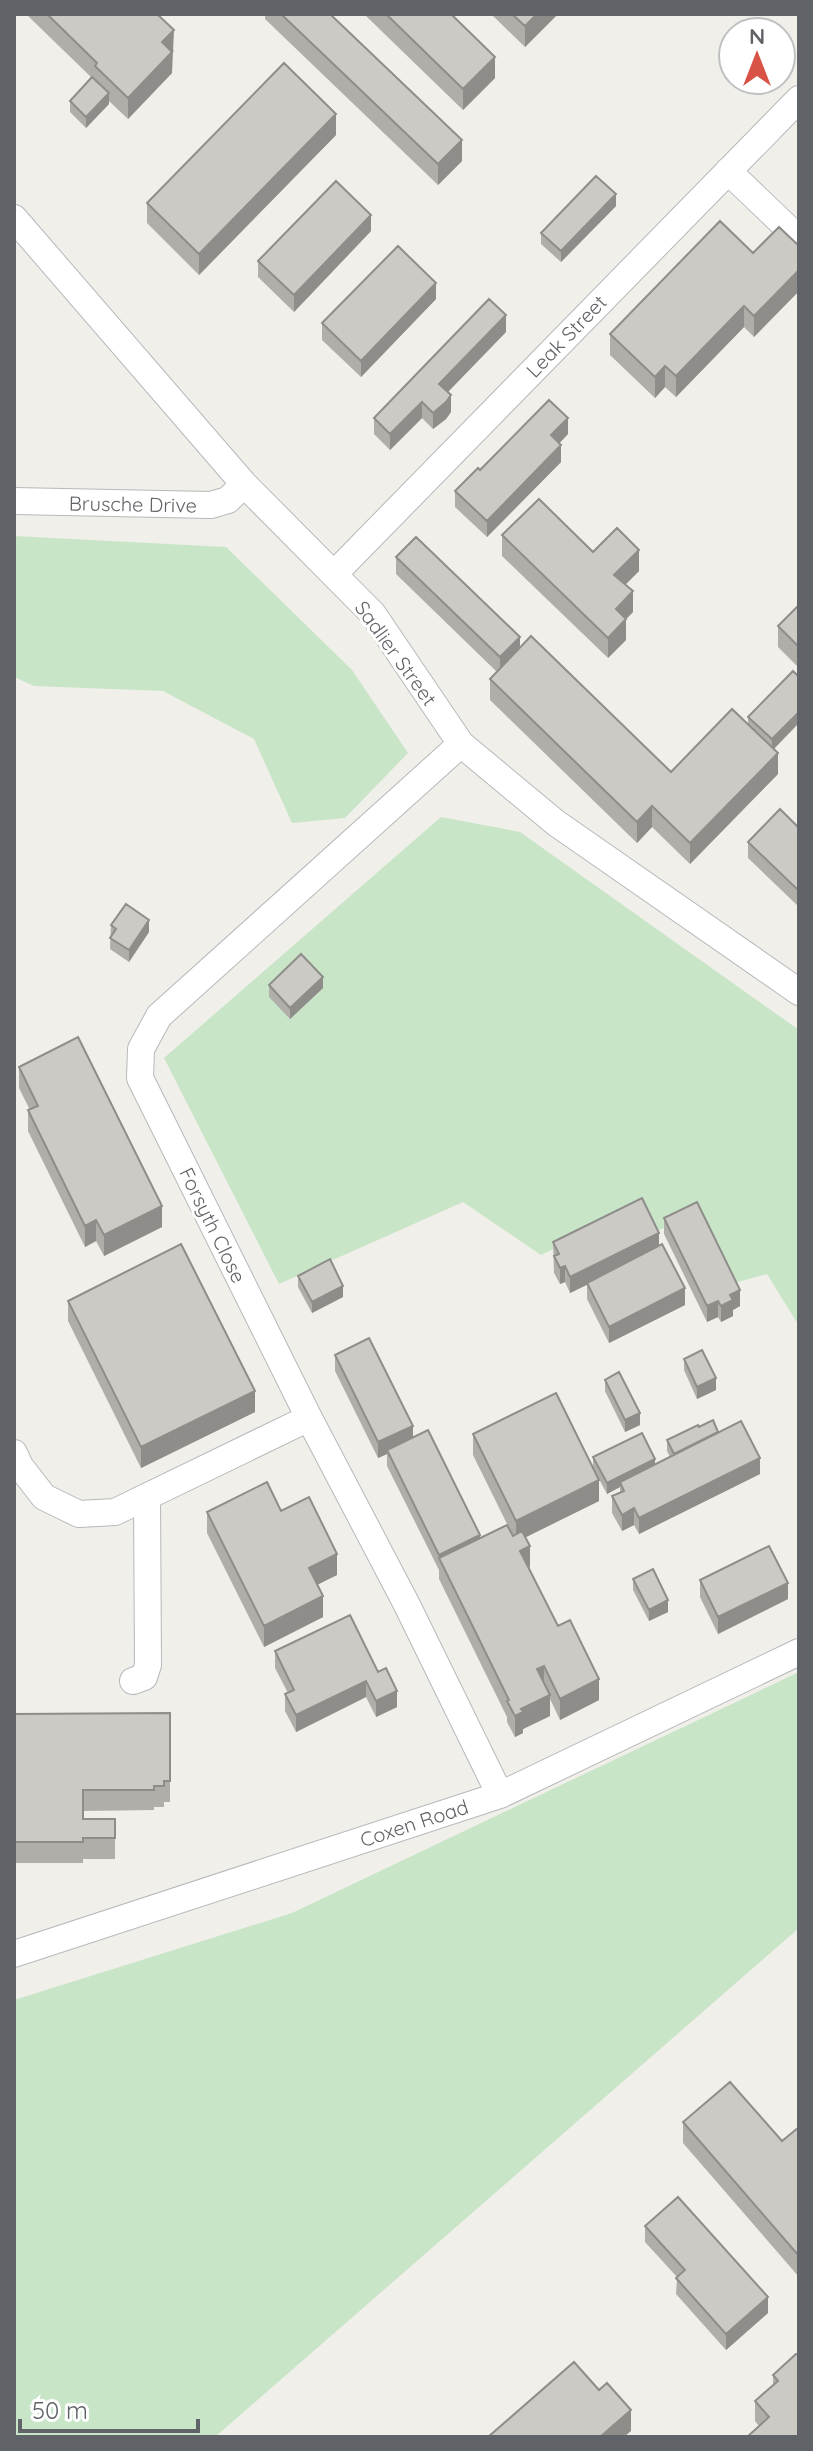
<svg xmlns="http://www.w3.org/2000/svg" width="813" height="2451" font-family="Quicksand,sans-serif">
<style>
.green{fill:#c8e5c8}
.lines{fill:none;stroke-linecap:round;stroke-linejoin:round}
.minor-casing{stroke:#b6b8bb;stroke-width:28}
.minor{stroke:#fff;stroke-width:26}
.wall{fill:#afaea9}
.shaded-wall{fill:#8f8d8a}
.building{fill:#cccac5;stroke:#8f8d8a;stroke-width:2}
.labels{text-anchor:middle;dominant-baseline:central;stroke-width:6;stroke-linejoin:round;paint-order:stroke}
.street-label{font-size:20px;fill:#606367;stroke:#fff}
</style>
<rect width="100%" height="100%" fill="#f0efe9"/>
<path class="green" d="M14 536 226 547 352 670 408 753 345 818 292 823 254 739 163 691 34 686 14 677Z
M441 817 520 832 799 1030V1321H796L767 1274 734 1283 699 1213 657 1231 644 1206 541 1255 463 1202 279 1284 164 1058Z
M799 1672V1928L215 2437H14V2000L292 1913Z"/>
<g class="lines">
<defs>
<path id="minor" d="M728 171 799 239
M14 218 244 484 373 614 461 744 556 823 799 992
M14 501 211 505 228 500 244 484
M334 574 799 99
M461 744 159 1016 141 1049 140 1078 309 1418 407 1605 500 1795
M14 1453 20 1466 44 1497 79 1514 115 1512 309 1418
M133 1681 144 1677 148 1665 147 1497
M14 1954 500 1795 799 1652"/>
</defs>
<use href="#minor" class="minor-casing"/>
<use href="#minor" class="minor"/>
</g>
<path class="wall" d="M26 14H157L174 51 172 53V73L128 119 109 101V104L86 128 70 112V101L92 78Z
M265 14H330L462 161 438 185 265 19Z
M364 14H451L495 78 463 110Z
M491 14H557V15L525 47Z
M336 135 199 275 147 223V203Z
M616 206 561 262 541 244V233Z
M371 231 294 312 258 277V261Z
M799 246V291L754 337 744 327 676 397 665 387 655 398 610 355V334L753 253Z
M436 299 361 377 322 340V323Z
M506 332 448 392 451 412 446 419 433 429 422 418 390 450 374 434V418Z
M568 434 559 443 561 462 487 537 455 507V491L480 470Z
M502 535 593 552 639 571 625 585 633 612 626 619V640L608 658 502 556Z
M396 557 520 647 671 772 748 725V717L793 671 774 749 778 774 690 864 652 827 637 843 490 700V679L497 672 396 574Z
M799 605V668L778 647V626Z
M799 828V907L748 858V842Z
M111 925 149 932 129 962 110 949Z
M269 985 323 988 290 1019 269 997Z
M19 1067 162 1227 104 1256 96 1241 85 1247 28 1131V1110H30L19 1088Z
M664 1218 740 1306 733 1310V1316L721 1322 718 1317 707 1322 664 1234Z
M553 1242 659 1246 685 1305 609 1343 587 1299V1285L570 1293 565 1282 560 1284 554 1273Z
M298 1276 343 1297 312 1313 298 1287Z
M68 1301 255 1412 141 1468 68 1321Z
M335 1355 413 1437 480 1538 513 1536 473 1455V1434L599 1501 526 1537 530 1567 529 1568 558 1626 599 1700 560 1720 550 1699V1716L523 1729V1733L515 1737 507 1722V1717L439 1579V1570L387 1466V1454L378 1458 335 1371Z
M684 1359 716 1390 697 1399 684 1370Z
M605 1380 640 1425 625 1432 605 1391Z
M699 1427 718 1432 760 1474 639 1534 634 1525 622 1531 612 1513V1496L620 1493V1487L607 1494 593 1468V1457L655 1464 670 1457 667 1451V1440Z
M281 1511 337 1575 317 1584 323 1617 264 1647 207 1533V1512Z
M633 1579 668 1612 649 1621 633 1590Z
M700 1580 788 1599 718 1634 700 1597Z
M275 1651 378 1672 397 1707 376 1717 366 1697 296 1732 285 1711V1694L288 1693 275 1668Z
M170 1713V1802H164V1807H154V1810L83 1811V1819H115V1859H83V1863H14V1714Z
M683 2122 782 2141 799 2127V2277L683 2143Z
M645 2226 768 2313 726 2350 676 2294 677 2277 645 2242Z
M799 2355V2437L759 2426 755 2421V2401L773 2385V2375Z"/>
<path class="shaded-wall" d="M537 14H557V15L525 47V26Z
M174 30 172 73 128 119V98L162 42Z
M495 57V78L463 110V89Z
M109 93V104L86 128V117Z
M336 114V135L199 275V254Z
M462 140V161L438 185V164Z
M616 194V206L561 262V251Z
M371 215V231L294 312V295Z
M799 270V291L754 337V316Z
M436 283V299L361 377V361Z
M744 306V327L676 397V376Z
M506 315V332L439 401V384Z
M665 366V387L655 398V377Z
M451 395V412L446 419 433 429V413Z
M422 402V418L390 450V434Z
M568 418V434L551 452V435Z
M561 445V462L487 537V521Z
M639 550V571L614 596V575Z
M633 591V612L626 619V640L608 658V638L616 609Z
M520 637V653L500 674V657Z
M799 712V723L772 751V739Z
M778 753V774L690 864V843Z
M652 806V827L637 843V822Z
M149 920V932L129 962V950Z
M323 977V988L290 1019V1008Z
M162 1206V1227L104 1256V1235Z
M96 1220V1241L85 1247V1226Z
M659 1233V1249L570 1293V1277Z
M565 1266V1282L560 1284V1268Z
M343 1286V1297L312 1313V1302Z
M685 1288V1305L609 1343V1327Z
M740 1290V1306L733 1310V1316L721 1322V1306L730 1295Z
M718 1301V1317L707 1322V1306Z
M716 1378V1390L697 1399V1387Z
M255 1391V1412L141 1468V1447Z
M640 1413V1425L625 1432V1420Z
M413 1426V1442L387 1450V1454L378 1458V1442Z
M760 1458V1474L639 1534V1518Z
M655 1459V1470L620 1482V1487L607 1494V1483Z
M599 1480V1501L516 1542V1521Z
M634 1508V1525L622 1531V1515Z
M480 1535V1551L439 1559V1555Z
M530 1546V1567L520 1572V1551Z
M337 1554V1575L309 1589V1568Z
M788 1583V1599L718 1634V1617Z
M323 1596V1617L264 1647V1626Z
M668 1600V1612L649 1621V1610Z
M544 1666V1687L537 1669Z
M599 1679V1700L560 1720V1699Z
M366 1681V1697L296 1732V1715Z
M397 1691V1707L376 1717V1701Z
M550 1695V1716L523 1729V1733L515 1737V1716L521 1709Z
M768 2297V2313L726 2350V2334Z
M631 2410V2431L624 2437H600Z"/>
<path class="building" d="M47 14H157L174 30 162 42 172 52 128 98 95 66 97 63Z
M281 14H330L462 140 438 164Z
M386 14H451L495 57 463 89Z
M512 14H537L525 26Z
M284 63 336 114 199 254 147 203Z
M92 77 109 93 86 117 70 101Z
M596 176 616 194 561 251 541 233Z
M336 181 371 215 294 295 258 261Z
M720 221 753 253 779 227 799 246V270L754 316 744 306 676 376 665 366 655 377 610 334Z
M398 246 436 283 361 361 322 323Z
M489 299 506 315 439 384 451 395 446 402 433 413 422 402 390 434 374 418Z
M549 400 568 418 551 435 561 445 487 521 455 491 478 468 480 470Z
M539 499 593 552 617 528 639 550 614 575 633 591 616 609 626 619 608 638 502 535Z
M416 537 520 637 500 657 396 557Z
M799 605V647L778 626Z
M531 636 671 772 732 709 778 753 690 843 652 806 637 822 490 679Z
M793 671 799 677V712L772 739 748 717Z
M780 809 799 828V891L748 842Z
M126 904 149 920 129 950 110 938 116 929 111 925Z
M301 954 323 977 290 1008 269 985Z
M78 1037 162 1206 104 1235 96 1220 85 1226 28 1110 38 1106 19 1067Z
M642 1198 659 1233 570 1277 565 1266 560 1268 554 1256 559 1254 553 1242Z
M697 1202 740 1290 730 1295 733 1300 721 1306 718 1301 707 1306 664 1218Z
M181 1244 255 1391 141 1447 68 1301Z
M662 1244 685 1288 609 1327 587 1283Z
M330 1259 343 1286 312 1302 298 1276Z
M369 1338 413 1426 378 1442 335 1355Z
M702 1350 716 1378 697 1387 684 1359Z
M619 1372 640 1413 625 1420 605 1380Z
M556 1393 599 1480 516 1521 473 1434Z
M713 1420 718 1432 674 1454 667 1440 698 1425 699 1427Z
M741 1421 760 1458 639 1518 634 1508 622 1515 612 1496 624 1491 620 1482Z
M428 1430 480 1535 439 1555 387 1450Z
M642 1433 655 1459 607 1483 593 1457Z
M267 1482 281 1511 309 1497 337 1554 309 1568 323 1596 264 1626 207 1512Z
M507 1525 513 1536 522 1531 530 1546 520 1551 558 1626 570 1620 599 1679 560 1699 544 1666 537 1669 550 1695 521 1709 523 1712 515 1716 507 1701 509 1700 439 1558Z
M769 1546 788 1583 718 1617 700 1580Z
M653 1569 668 1600 649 1610 633 1579Z
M350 1615 378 1672 386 1668 397 1691 376 1701 366 1681 296 1715 285 1694 294 1690 275 1651Z
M170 1713V1781H164V1786H154V1790H83V1819H115V1838H83V1842H14V1714Z
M730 2082 782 2141 799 2127V2256L683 2122Z
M678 2197 768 2297 726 2334 676 2278 685 2270 645 2226Z
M796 2354 799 2355V2437H747L769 2417 755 2401 778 2381 773 2375Z
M574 2362 599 2390 607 2383 631 2410 600 2437H488Z"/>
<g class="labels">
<g class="street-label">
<text transform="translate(566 336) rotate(-46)">Leak Street</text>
<text transform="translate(133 504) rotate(1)">Brusche Drive</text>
<text transform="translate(396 653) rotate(54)">Sadlier Street</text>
<text transform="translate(213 1225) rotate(64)">Forsyth Close</text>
<text transform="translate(414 1823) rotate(-18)">Coxen Road</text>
</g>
</g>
<rect width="813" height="2451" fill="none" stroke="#606367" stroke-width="32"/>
<g transform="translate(757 56)"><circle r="38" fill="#ffffff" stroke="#bfc1c2" stroke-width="2"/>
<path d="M0-6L14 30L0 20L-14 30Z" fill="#d95246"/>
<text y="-12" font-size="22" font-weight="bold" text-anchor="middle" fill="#606367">N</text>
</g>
<path d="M20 2419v12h178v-12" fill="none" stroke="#606367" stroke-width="4"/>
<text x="32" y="2419" font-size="24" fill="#606367" stroke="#ffffff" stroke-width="6" paint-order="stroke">50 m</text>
</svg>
